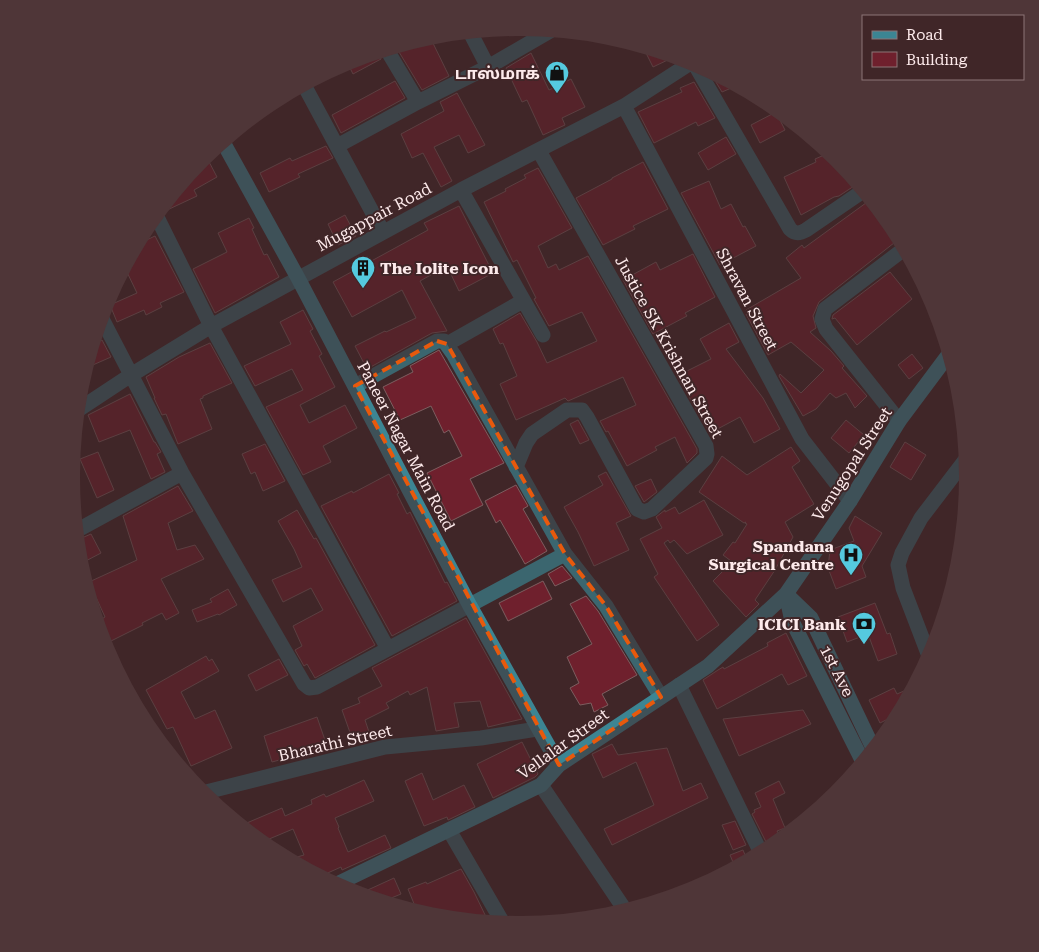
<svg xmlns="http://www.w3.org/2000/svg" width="1039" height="952" font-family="'Roboto Serif','Noto Sans Tamil',serif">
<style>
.building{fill:#6f202d;stroke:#7d5d5f}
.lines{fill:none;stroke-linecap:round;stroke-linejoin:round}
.street{stroke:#3b666f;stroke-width:15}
.secondary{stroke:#3c8593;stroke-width:15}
.marked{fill:none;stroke:#e8590c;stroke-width:4;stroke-dasharray:10 6;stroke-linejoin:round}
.labels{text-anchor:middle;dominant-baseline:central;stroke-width:4;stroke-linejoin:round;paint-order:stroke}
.poi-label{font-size:16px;font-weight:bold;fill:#fdeaeb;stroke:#402628;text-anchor:end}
.street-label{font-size:16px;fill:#fdeaeb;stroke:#402628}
</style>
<rect width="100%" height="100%" fill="#402628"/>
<path class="building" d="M430 37 449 76 422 90 396 47Z
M643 47 654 51 674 57 653 67Z
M378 52 381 59 353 74 347 62Z
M531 53 549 90 571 79 585 107 562 118 565 125 543 135 527 100 522 102 506 68Z
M713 73 722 78 736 86 722 92 711 74Z
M395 81 405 98 341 133 332 115Z
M694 82 715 118 698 126 696 122 654 143 638 112 682 92 680 88Z
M457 93 485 145 468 153 459 135 434 147 452 181 441 187 423 153 412 158 401 134 444 111 440 102Z
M776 112 785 130 760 143 751 125Z
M726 137 736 154 708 170 698 153Z
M326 146 333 158 298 174 300 177 269 192 260 173 290 158 292 161Z
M829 153 837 159 857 184 839 196 834 197 801 215 784 177 816 162 815 159Z
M206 156 217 177 194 190 197 196 165 211 162 208Z
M643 162 668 209 633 226 635 229 603 245 576 198 612 179V178Z
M538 168 572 228 538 246 548 268 556 264 559 270 588 256 697 449V453L687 463 675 437 655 447 657 450 627 466 608 431 606 432 600 421 636 405 623 377 568 401 565 398 516 420 500 384 517 376 503 343 500 344 493 329 520 313 537 342 547 363 597 341 582 312 549 326 534 299 536 298 517 260 513 262 484 202 506 191 505 189 526 178 524 175Z
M709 181 721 209 731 204 743 227 745 226 756 246 720 265 681 193Z
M870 200 893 227 899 239 819 302 813 316 816 328 810 332 831 351 844 366 842 368 867 396 855 408 846 393 836 398 830 393 816 409 803 416 779 376 780 374 801 393 824 370 791 342 768 355 746 314 748 313 746 310 801 278 786 258 802 245 804 248Z
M459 206 493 273 459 291 447 266 420 281 447 331 432 333 367 369 355 346 385 331 386 332 416 318 402 290 352 317 333 282 428 230 424 223Z
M345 215 356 236 338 245 328 224Z
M249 218 254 228 252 229 264 255 267 254 279 277 215 313 193 269 227 252 218 233Z
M155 236 184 292 160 303 162 307 146 315 144 310 117 322 110 305 137 293 125 268 138 244Z
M693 254 715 297 685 313 687 316 653 334 623 280 656 262 660 270Z
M890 272 912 299 857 345 835 318 832 319 833 315Z
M303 310 313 329 310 331 322 354 319 356 335 387 300 405 309 423 345 405 357 428 323 446 331 462 303 475 266 407 303 390 292 369 255 386 244 366 291 344 280 322Z
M729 323 739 342 726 349 763 398 780 429 754 443 740 417 710 433 677 376 711 359 700 339Z
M102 340 111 357 86 368 93 344Z
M210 343 232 383 203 396V398L200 399 212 429 178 444 166 414 162 415 154 398H155L146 377 179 357Z
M439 350 504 463 470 479 483 505 451 521 427 473 462 456 449 430 444 433 431 406 400 420 383 387 413 372 410 366Z
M912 354 923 368 909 379 898 365Z
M130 394 154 442H155L161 452 157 454 165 472 151 479 130 430 99 442 88 415Z
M578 420 589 440 580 444 570 424Z
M846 420 864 435 849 453 831 438Z
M905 442 926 455 911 480 890 467Z
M265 444 285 481 263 491 255 472 251 474 242 454Z
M791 447 800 461 792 467 814 504 785 522 793 537 775 570 755 600 759 604 746 617 713 581 724 570 731 561 723 555 733 542 735 543 747 524 745 523 746 522 744 523 699 492 722 456 747 475Z
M98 452 114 490 97 498 80 459Z
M606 472 631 516 616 523 629 550 594 566 578 532 564 507 603 485 598 476Z
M389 474 399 493 397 494 407 514 410 512 445 583 447 582 457 601 392 636 321 506 352 491 353 493Z
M651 479 657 492 644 502 635 486Z
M516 485 528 506 523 509 547 551 525 564 500 520 496 523 485 501Z
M178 486 193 511 168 523 177 550 195 545 204 559 161 579 179 613 166 620 162 613 142 623 143 625 111 641 100 620 105 617 89 582 137 560 123 516Z
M704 500 723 535 687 554 674 540 670 543 668 540 664 543 719 625 697 641 654 577 658 574 640 539 662 528 656 517 665 510V512L675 507 679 514Z
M297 510 314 539 316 538 375 645 315 678 307 664 304 666 295 650 302 646 293 626 323 610 311 588 283 602 272 580 302 567 294 549 278 521Z
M855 516 882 533 862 566 866 577 836 589 828 568 830 550 854 541 849 528Z
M91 534 101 553 80 564 77 540Z
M562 566 572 578 555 586 548 574Z
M543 581 552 599 508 621 499 603Z
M228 589 237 605 219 615 218 614 197 622 192 610 212 602 210 599Z
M586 596 598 611 637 675 602 694 608 705 594 712 591 703 580 705 570 688 579 683 567 657 592 644 570 604Z
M875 603 887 634 890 633 897 654 878 661 868 634 847 642 838 617Z
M466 618 522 719 488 727 480 701 454 703 459 727 436 731 427 687 410 695 408 691 386 703 389 708 365 720 370 735 353 741 342 710 360 703 358 698 382 686 372 668Z
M786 633 807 676 788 685 782 674 717 709 703 680 718 670 723 667 724 669 768 646 767 643Z
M206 656 209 661 212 659 219 671 181 692 195 719 215 710 232 748 191 766 173 727 167 729 146 690Z
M279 659 288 675 256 691 248 675Z
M913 687 898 714 880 723 869 700 894 688 897 694Z
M803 710 811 724 739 756 723 719Z
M317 717 327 746 301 755V754L272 762 264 736Z
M522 742 538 774 535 777 493 798 477 764Z
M612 744 618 755 667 748 683 791 701 783 708 798 612 845 604 829 654 805 636 762 603 778 592 754Z
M422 773 433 800 464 785 475 807 448 820 447 817 424 826 405 781Z
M364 780 374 801 335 818 339 827 338 828 348 852 385 835 391 848 342 870 341 867 321 876 290 859 304 855 293 829 262 842 242 825 282 808 285 816 312 804 311 800 324 794 326 797Z
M779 781 785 793 773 799 785 828 777 831 781 839 769 848 752 814 755 812 754 810 761 807 755 793Z
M735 821 746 845 733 850 722 825Z
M743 850 747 860 735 867 730 855Z
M461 869 474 892 488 921 432 916 417 911 408 889 426 882 427 884Z
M394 878 401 894 384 901 359 894Z"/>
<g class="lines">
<path class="street" d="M470 32 488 67
M387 50 418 102
M694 63 790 229C795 234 799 234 806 230L863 191
M304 85 383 232
M624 106 802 439 850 501
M337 146 418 102 488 67 550 31
M461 190 543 335
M156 215 211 326 388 649
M101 317 182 473 304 684 309 688 317 687 565 554 454 355 444 341H437L355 386
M447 344 523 301
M78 410 131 375 211 326 461 190 624 106 692 62
M899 421 826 329 822 319 825 309 904 249
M516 467 526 443 532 434 567 410H582L587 417 637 509 644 512 652 509 706 458 707 454 706 446 539 151
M76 531 182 473
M565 554 606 606 661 697
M929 656 903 588 898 565 902 553 921 518 966 459
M679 685 761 853
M541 785 625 910
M202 793 385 747 481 738 537 729
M449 830 503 923"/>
<path class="secondary" d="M223 142 298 278 470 606 559 765
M786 594 792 621 863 762
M786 594 811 618 873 748
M337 884 541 785 559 765 708 666 786 594 850 501 899 421 949 354"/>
</g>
<path d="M0 0H1039V952H0ZM437 341 447 344 565 554 606 606 661 697 559 765 355 386Z" fill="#402628" fill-opacity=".55" fill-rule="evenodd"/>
<path class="marked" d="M437 341 447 344 565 554 606 606 661 697 559 765 355 386Z"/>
<defs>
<symbol id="shop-pin" viewBox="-11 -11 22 30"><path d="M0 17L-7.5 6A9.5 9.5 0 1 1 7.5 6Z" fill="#55cadf" stroke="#402628"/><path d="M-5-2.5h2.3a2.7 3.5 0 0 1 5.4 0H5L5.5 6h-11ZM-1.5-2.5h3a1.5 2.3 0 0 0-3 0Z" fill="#111"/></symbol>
<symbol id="building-pin" viewBox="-11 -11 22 30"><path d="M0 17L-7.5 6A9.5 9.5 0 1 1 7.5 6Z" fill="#55cadf" stroke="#402628"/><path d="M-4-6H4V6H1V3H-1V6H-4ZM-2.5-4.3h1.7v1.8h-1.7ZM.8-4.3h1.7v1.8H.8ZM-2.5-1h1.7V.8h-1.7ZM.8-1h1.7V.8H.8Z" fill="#111"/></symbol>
<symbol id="hospital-pin" viewBox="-11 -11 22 30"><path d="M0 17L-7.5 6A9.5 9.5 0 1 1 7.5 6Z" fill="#55cadf" stroke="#402628"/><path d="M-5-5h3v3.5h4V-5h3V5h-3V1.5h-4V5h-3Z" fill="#111"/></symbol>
<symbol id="bank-pin" viewBox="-11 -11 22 30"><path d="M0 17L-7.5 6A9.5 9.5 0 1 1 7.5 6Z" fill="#55cadf" stroke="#402628"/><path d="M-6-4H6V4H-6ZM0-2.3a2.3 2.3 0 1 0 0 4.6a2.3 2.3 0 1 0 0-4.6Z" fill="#111"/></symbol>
</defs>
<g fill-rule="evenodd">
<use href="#shop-pin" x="543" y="59" width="28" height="38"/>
<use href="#building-pin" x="349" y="254" width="28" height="38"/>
<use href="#hospital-pin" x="837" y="541" width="28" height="38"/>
<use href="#bank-pin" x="850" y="610" width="28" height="38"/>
</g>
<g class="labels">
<g class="poi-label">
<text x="540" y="73">டாஸ்மாக்</text>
<text x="380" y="268" text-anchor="start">The Iolite Icon</text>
<text x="834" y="546">Spandana<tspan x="834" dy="18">Surgical Centre</tspan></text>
<text x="846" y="624">ICICI Bank</text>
</g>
<g class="street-label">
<text transform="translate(374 217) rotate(-28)">Mugappair Road</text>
<text transform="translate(747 299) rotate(62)">Shravan Street</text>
<text transform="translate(669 347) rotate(61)">Justice SK Krishnan Street</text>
<text transform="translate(406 446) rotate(62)">Paneer Nagar Main Road</text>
<text transform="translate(852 464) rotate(-57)">Venugopal Street</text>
<text transform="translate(837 671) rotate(63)">1st Ave</text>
<text transform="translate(335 743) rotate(-13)">Bharathi Street</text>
<text transform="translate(563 744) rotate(-36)">Vellalar Street</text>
</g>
</g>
<path d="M0 0H1039V952H0ZM519 36H520A439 439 0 0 1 959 475V477A439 439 0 0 1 520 916H519A439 439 0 0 1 80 477V475A439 439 0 0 1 519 36Z" fill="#4f3638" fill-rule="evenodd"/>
<rect x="862" y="15" width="162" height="65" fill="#402628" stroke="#8c7476"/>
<rect x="872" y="31" width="25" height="8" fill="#3c8593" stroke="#8c7476"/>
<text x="906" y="40" font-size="15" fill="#fdeaeb">Road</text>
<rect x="872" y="52" width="25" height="15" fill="#6f202d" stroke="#8c7476"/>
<text x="906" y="65" font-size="15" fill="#fdeaeb">Building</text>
</svg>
